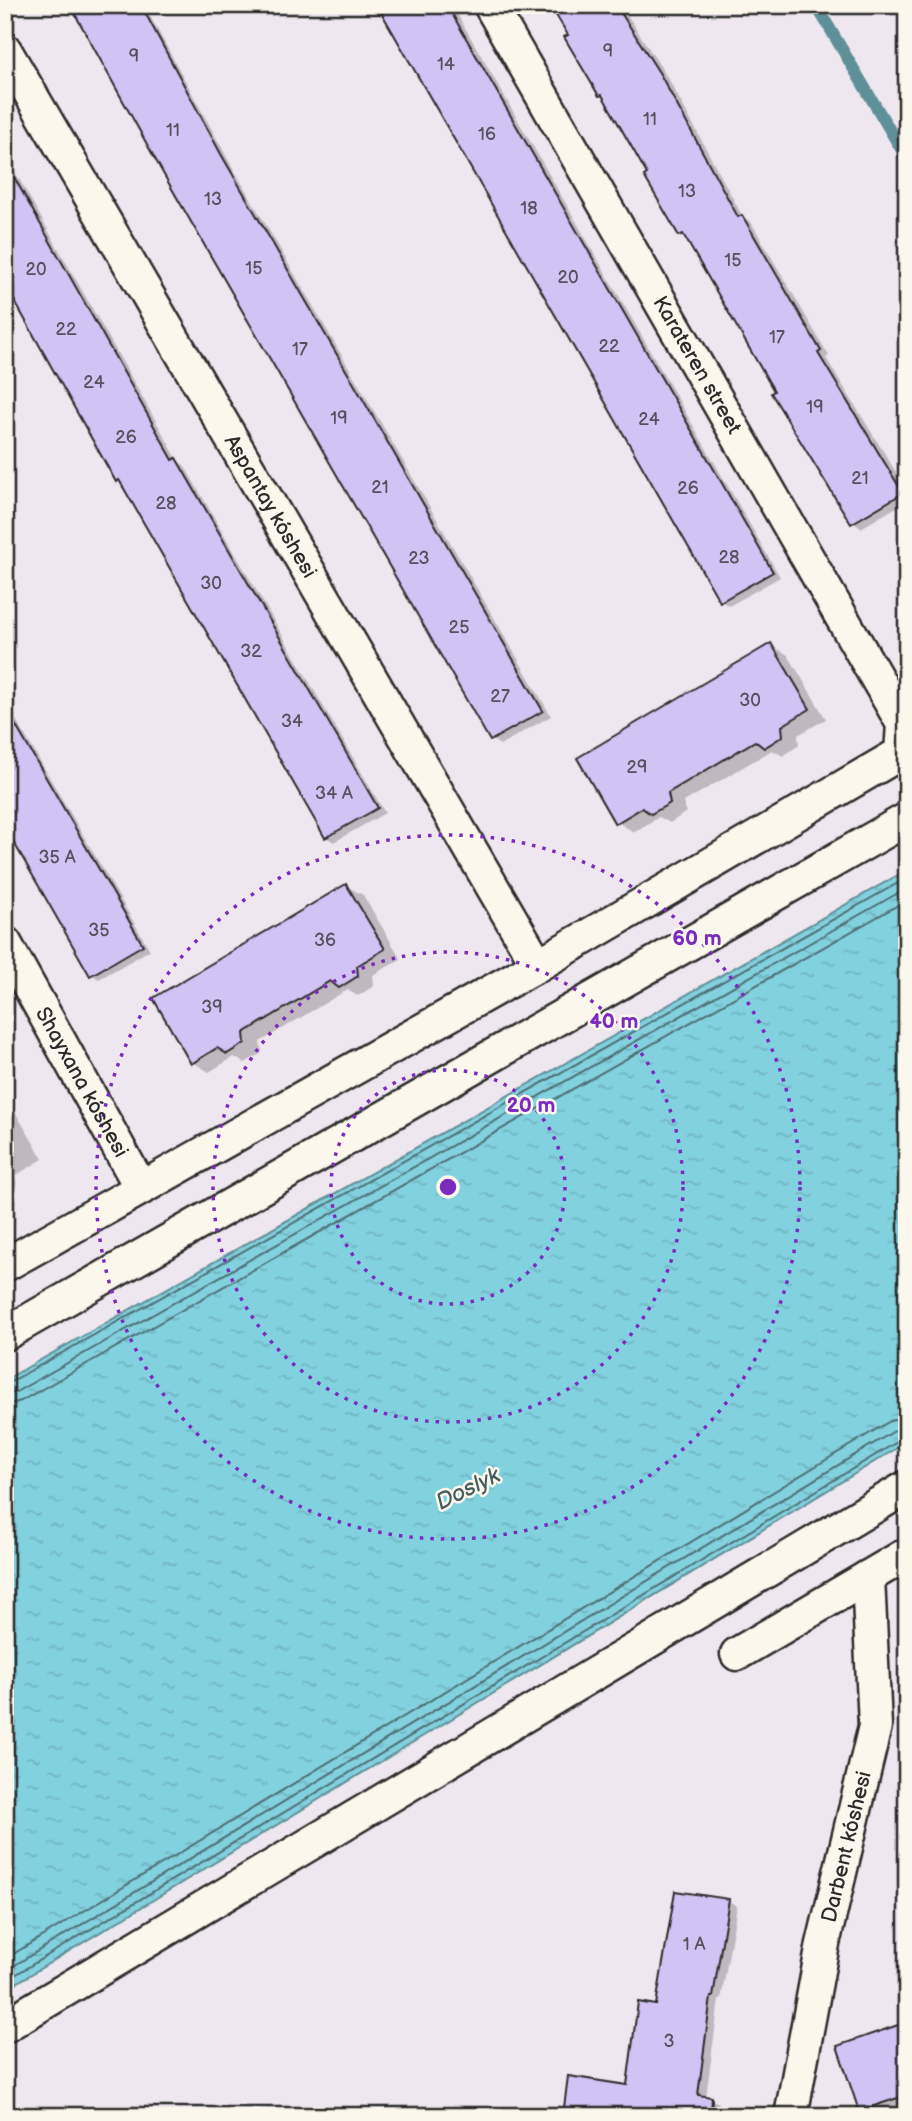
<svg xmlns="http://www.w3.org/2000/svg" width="912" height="2121" font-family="'Balsamiq Sans',sans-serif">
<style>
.water{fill:url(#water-ripples);stroke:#5f8f97;stroke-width:2}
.shadow{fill:#0003}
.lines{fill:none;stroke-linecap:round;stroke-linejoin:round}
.shore{stroke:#4e6d73;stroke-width:2}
.stream{stroke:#5f8f97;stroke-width:12}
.building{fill:#d2c3f5;stroke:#2b2b2b;stroke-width:2}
.street-casing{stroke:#2b2b2b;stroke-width:37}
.street{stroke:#fbf7ec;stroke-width:32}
.ring{fill:none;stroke:#7b2cbf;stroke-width:3.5;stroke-dasharray:3.5 7}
.labels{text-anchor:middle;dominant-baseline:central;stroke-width:5;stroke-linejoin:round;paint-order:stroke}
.number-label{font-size:18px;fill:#55515e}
.street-label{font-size:21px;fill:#2b2b2b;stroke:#fbf7ec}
.water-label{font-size:23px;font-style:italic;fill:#455d61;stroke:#fbf7ec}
.centre{fill:#7b2cbf;stroke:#fbf7ec;stroke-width:3.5}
.ring-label{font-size:21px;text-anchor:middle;font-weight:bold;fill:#7b2cbf;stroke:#fbf7ec;stroke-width:5;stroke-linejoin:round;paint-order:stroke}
</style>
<defs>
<pattern id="water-ripples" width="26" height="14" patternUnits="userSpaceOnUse" patternTransform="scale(1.75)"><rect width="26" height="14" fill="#82d1df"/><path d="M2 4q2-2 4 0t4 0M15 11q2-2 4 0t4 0" fill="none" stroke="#70b4c0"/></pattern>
</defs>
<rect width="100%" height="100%" fill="#efe7ef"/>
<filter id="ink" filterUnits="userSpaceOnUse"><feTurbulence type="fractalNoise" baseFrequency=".0143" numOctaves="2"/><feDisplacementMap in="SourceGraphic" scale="14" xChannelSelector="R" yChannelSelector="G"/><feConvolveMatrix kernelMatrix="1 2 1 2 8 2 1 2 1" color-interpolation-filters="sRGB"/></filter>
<g filter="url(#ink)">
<path class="water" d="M907 870V1442L5 1990V1380Z"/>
<path class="shadow" d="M70 5H144L229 161 551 716 500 745 492 740Z
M377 5H452L780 577 729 606 721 601Z
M552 5H621L669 80 743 217 751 222 829 356 826 358 907 490V501L861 528 852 522 688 240 680 235Z
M5 154 179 462 184 465 385 813 334 842 326 837 5 284Z
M771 645 788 655 826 719 798 735 799 745 783 756 772 750 684 802 686 812 670 823 659 817 634 832 617 822Z
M5 701 150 950 99 979 91 974 5 824Z
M346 886 363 895 401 959 373 975 374 986 358 996 347 990 260 1042 262 1053 245 1063 234 1057 209 1072 192 1062Z
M5 1095 43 1159 15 1176 17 1186 5 1193Z
M677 1893 729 1901 737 1906 721 2000H719L706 2097 719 2103 718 2116H565L629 2087 658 2007Z
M907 2023V2102L869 2115 861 2110Z"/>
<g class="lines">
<path class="shore" d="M5 1385 907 878
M5 1394 16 1392 907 888
M5 1405 21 1401 907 900
M5 1959 890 1421 907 1417
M5 1971 896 1430 907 1428
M5 1981 907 1436"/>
<path class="stream" d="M816 5 907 159"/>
</g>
<path class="building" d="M70 5H141L221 154 543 711 490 741 164 175Z
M377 5H447L773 572 720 602Z
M550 5H616L660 74 738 217 742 215 821 351 818 353 903 493 851 524 771 393 774 391 683 234 679 236 644 176 647 174 602 95 599 96 564 37 568 35Z
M5 161 173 460 176 458 378 808 325 838 119 480 116 482 5 284Z
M771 643 810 709 782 726 783 736 764 748 755 741 668 793 670 803 651 814 642 808 615 824 577 758Z
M5 707 143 945 90 976 5 827Z
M346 884 385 949 357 966 358 976 339 988 330 981 244 1033 245 1043 227 1054 217 1048 191 1064 153 998Z
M675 1891 729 1899 713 1997H711L698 2095 712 2097 711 2116H563L568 2076 627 2085 638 2002 656 2005Z
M907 2022V2095L859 2111 837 2046Z"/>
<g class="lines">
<defs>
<g id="street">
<path id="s1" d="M5 50 538 965"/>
<path id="s2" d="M5 943 140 1186"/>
<path d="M5 1265 538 965 901 753 903 724 490 5"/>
<path d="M5 1334 907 819"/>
<path d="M737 1654 907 1554"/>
<path d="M5 2026 907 1487"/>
<path id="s3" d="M791 2116 823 1944 875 1726 868 1577"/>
</g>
</defs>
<use href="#street" class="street-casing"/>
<use href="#street" class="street"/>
</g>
</g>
<g class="ring">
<circle cx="448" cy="1187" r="117"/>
<circle cx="448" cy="1187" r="235"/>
<circle cx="448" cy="1187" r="352"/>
</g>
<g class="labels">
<g class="number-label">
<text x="608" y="51">9</text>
<text x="134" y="56">9</text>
<text x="446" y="64">14</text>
<text x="650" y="119">11</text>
<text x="173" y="130">11</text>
<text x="487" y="134">16</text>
<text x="687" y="191">13</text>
<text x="213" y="199">13</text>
<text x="529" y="208">18</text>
<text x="733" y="260">15</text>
<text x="254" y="268">15</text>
<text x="36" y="269">20</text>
<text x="568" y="277">20</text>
<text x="66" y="329">22</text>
<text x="777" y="337">17</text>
<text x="609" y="346">22</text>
<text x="300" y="349">17</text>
<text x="94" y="382">24</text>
<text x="815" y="407">19</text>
<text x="339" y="418">19</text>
<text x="649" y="419">24</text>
<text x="126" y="437">26</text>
<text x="860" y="478">21</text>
<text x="380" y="487">21</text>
<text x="688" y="488">26</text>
<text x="166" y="503">28</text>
<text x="729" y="557">28</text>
<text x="419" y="558">23</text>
<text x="211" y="583">30</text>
<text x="459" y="627">25</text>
<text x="251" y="651">32</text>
<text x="500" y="696">27</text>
<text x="750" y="700">30</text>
<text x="292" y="721">34</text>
<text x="637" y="767">29</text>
<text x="334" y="793">34 А</text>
<text x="57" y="857">35 А</text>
<text x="99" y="930">35</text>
<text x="325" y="940">36</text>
<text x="212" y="1007">39</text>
<text x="694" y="1944">1 А</text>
<text x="669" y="2041">3</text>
</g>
<g class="street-label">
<text transform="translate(697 365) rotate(60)">Karateren street</text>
<text stroke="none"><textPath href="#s1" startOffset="528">Aspantay kóshesi</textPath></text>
<text stroke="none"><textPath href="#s2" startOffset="159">Shayxana kóshesi</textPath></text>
<text stroke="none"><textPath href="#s3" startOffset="275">Darbent kóshesi</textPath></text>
</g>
<g class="water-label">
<text transform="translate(468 1489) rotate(-26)">Doslyk</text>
</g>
</g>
<circle cx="448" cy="1187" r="10" class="centre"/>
<g class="ring-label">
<text x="697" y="945">60 m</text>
<text x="614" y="1028">40 m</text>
<text x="531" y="1112">20 m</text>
</g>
<rect width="912" height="2121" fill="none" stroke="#fbf7ec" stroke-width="28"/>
<rect x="14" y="14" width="884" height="2093" fill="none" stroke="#2b2b2b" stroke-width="2.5" filter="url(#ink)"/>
</svg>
